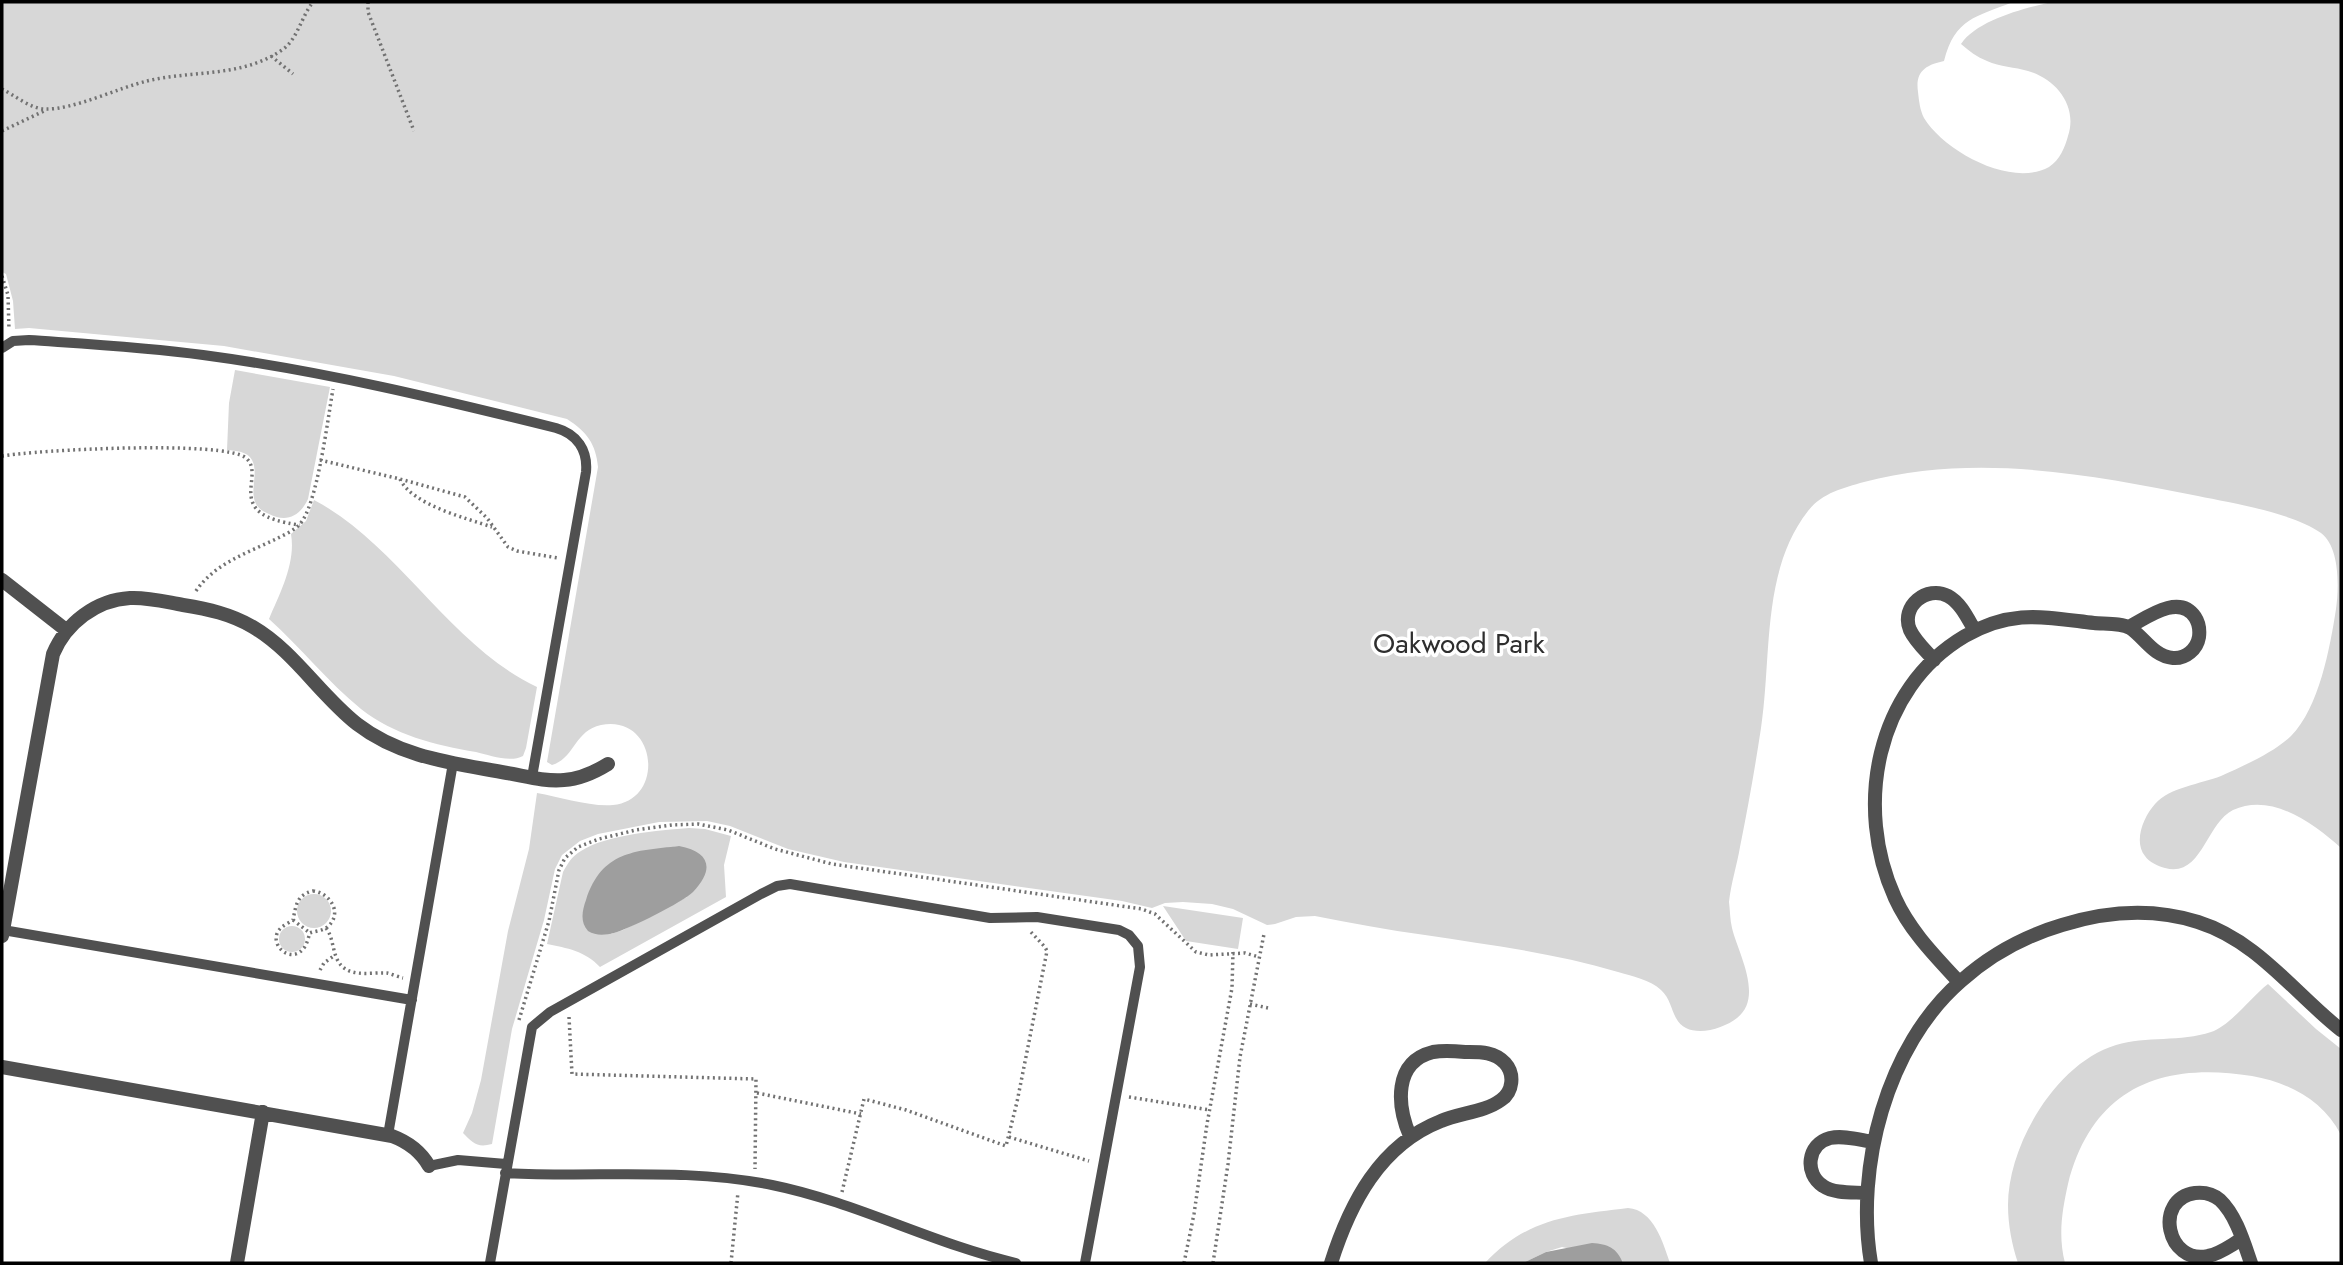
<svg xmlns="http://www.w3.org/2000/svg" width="2343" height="1265" font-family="Jost,sans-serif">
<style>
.green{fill:#d7d7d7;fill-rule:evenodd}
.water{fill:#9e9e9e}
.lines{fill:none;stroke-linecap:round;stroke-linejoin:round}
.path{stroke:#727272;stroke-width:3.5;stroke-dasharray:2 3.5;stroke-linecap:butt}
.lane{stroke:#505050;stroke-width:10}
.street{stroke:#505050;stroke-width:14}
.labels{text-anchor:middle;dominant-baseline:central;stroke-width:7;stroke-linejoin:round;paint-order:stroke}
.park-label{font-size:28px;fill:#2e2e2e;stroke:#fff}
</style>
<rect width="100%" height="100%" fill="#fff"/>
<path class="green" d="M2 2H2013C1976 17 1955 18 1944 61 1926 65 1915 71 1918 92 1919 101 1920 110 1924 118 1944 151 2011 188 2049 167 2060 160 2065 147 2068 136 2078 106 2056 79 2028 71 2015 67 2000 67 1987 61 1977 57 1969 51 1961 44 1977 20 2025 8 2052 2H2341V848C2314 824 2272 792 2233 810 2206 823 2202 878 2165 868 2158 866 2149 862 2145 856 2133 841 2144 816 2155 804 2170 787 2201 784 2221 776 2243 766 2273 753 2291 736 2319 708 2330 648 2336 609 2339 588 2340 547 2321 533 2293 513 2232 503 2198 496 2088 474 1975 453 1864 482 1843 488 1822 493 1808 511 1761 571 1772 657 1761 728 1755 768 1748 807 1740 847 1737 865 1731 883 1729 902 1730 910 1730 920 1732 928 1738 953 1764 997 1737 1018 1722 1030 1687 1040 1676 1018 1671 1009 1670 998 1661 990 1651 980 1631 976 1618 972 1554 953 1490 945 1425 935 1388 930 1351 923 1315 916L1296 917 1275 924 1267 925 1233 909 1212 904 1183 902 1165 903 1152 908 1122 901 844 862 788 849 730 826 707 821 659 822 598 834 580 841 562 855 555 869 544 920 512 1029 492 1144C477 1148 473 1143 463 1133L472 1113 481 1080 508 931 529 849 537 793C560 797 590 807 613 805 666 800 657 714 601 725 574 731 575 758 552 765L547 762 598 467C596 444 587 432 567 419L394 376 224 346 29 328 15 329 13 301 6 274 2 272Z
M235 370 330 387 308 499C300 516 287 523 269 514 264 512 259 509 256 504 249 490 259 474 252 460 247 451 236 451 227 450L229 403Z
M314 500C398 544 451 647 537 687L526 748 523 756C510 763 489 755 476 752 435 745 394 735 361 709 328 682 301 648 269 619 280 593 296 563 291 534L306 521Z
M689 828 705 829 731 836 724 865 726 897 600 967C585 951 567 948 547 944L563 872C568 863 572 856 581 851 605 835 660 830 689 828ZM679 846 687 897 623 930 611 934 628 854Z
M297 911a17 17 0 1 1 34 0a17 17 0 1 1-34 0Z
M1163 906 1243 918 1238 949 1186 941Z
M279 939a13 13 0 1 1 26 0a13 13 0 1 1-26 0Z
M2268 984 2316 1029 2341 1049V1135C2323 1100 2290 1083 2252 1076 2160 1061 2092 1089 2068 1184 2062 1211 2058 1236 2065 1263H2018C2012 1245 2008 1225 2008 1205 2008 1145 2056 1063 2116 1045 2146 1036 2181 1042 2211 1032 2230 1026 2251 997 2268 984Z
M1628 1208C1654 1210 1663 1243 1670 1263H1623L1622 1260 1562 1247 1546 1252 1523 1263H1485C1527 1218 1571 1215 1628 1208Z"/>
<path class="water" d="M679 846C710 852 715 869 693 892 683 902 629 929 614 933 605 935 596 936 588 931 580 922 582 911 586 900 602 851 634 851 679 846Z
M1592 1243C1608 1244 1617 1248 1623 1263H1523L1546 1252Z"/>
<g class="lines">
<path class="path" d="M368 2V12L414 131
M271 56 293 74
M2 89C14 95 31 109 45 109 73 110 118 88 147 81 192 70 241 78 282 50 298 39 301 17 313 2
M2 131 44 111
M2 276 8 295 9 330
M2 456C35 450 225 440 246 458 267 476 220 515 300 525
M320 460 400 479 465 497 487 518 508 547 517 551 558 558
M400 479C412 505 466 518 492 527
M196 591C214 564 247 553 276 539 284 535 293 531 299 525 317 508 328 417 333 389
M313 891C331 893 344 915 326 928 321 931 315 931 310 933 308 938 307 945 303 949 291 964 268 945 279 930 283 925 289 923 293 920 296 906 296 895 313 891Z
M293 920 310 933
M326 928C333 937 332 948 337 959 346 979 370 972 387 973 392 974 398 977 403 978
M320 970 324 963 335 955
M1250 1004 1268 1008
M569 1017 572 1074 756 1079 755 1169
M519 1020 549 921 559 870 565 858 578 847 599 839 636 830 672 825 698 824 728 830 775 849 832 864 1142 909 1155 914 1196 952 1209 955 1245 953 1259 957
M757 1093 861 1114
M1129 1097 1210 1110
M1009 1137 1089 1161
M842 1192 864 1099 906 1110 1006 1146 1017 1102 1047 951 1045 947 1029 930
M731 1263 738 1192
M1184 1263 1194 1214 1207 1124 1232 988 1233 952
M1213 1263 1228 1164 1240 1057 1264 934"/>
<path class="lane" d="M2 348 13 341 29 340C87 344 145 347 203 355 323 371 439 399 556 428 577 434 588 450 586 472L532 777
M3 930 412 1000
M388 1135 453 763
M429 1166 458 1160 506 1164
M505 1173C593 1178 684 1167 772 1185 856 1202 933 1244 1016 1263
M490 1263 532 1027 550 1012 761 894 777 886 790 884 990 918 1037 917 1119 930 1129 935 1138 946 1140 967 1085 1263"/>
<path class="street" d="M2 580 66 630
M1934 660C1926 651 1915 641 1910 630 1900 606 1927 585 1948 596 1961 603 1968 619 1975 631
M2 936 53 654C66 623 96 600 130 598 148 597 166 602 183 605 208 609 231 614 253 627 294 651 320 695 357 724 401 758 454 763 507 773 525 776 545 782 564 780 580 779 595 772 608 764
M1959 982C1935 956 1910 931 1895 898 1854 808 1875 689 1965 636 2012 609 2043 617 2094 623 2104 624 2122 623 2130 628 2145 638 2153 656 2173 658 2186 659 2197 649 2199 637 2200 629 2199 623 2195 617 2179 593 2146 618 2129 627
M2 1067 392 1136C408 1142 421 1152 429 1166
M1867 1193C1853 1192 1835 1194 1823 1186 1804 1174 1807 1144 1830 1138 1844 1135 1860 1140 1874 1142
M2242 1239C2231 1245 2220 1254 2208 1256 2167 1265 2153 1199 2195 1193 2204 1192 2213 1194 2220 1200 2236 1215 2244 1243 2251 1263
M237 1263 263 1112
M1331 1263C1350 1203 1380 1145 1441 1121 1459 1113 1485 1112 1501 1100 1513 1092 1515 1074 1505 1063 1494 1051 1479 1052 1465 1052 1455 1051 1444 1050 1433 1052 1393 1062 1397 1106 1410 1136
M1871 1263C1855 1168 1886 1046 1961 981 1990 955 2025 936 2062 925 2107 911 2154 908 2198 922 2258 941 2294 993 2341 1030"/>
</g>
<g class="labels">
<g class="park-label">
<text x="1459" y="643">Oakwood Park</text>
</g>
</g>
<rect width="2343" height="1265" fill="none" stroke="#000000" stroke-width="7"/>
</svg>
